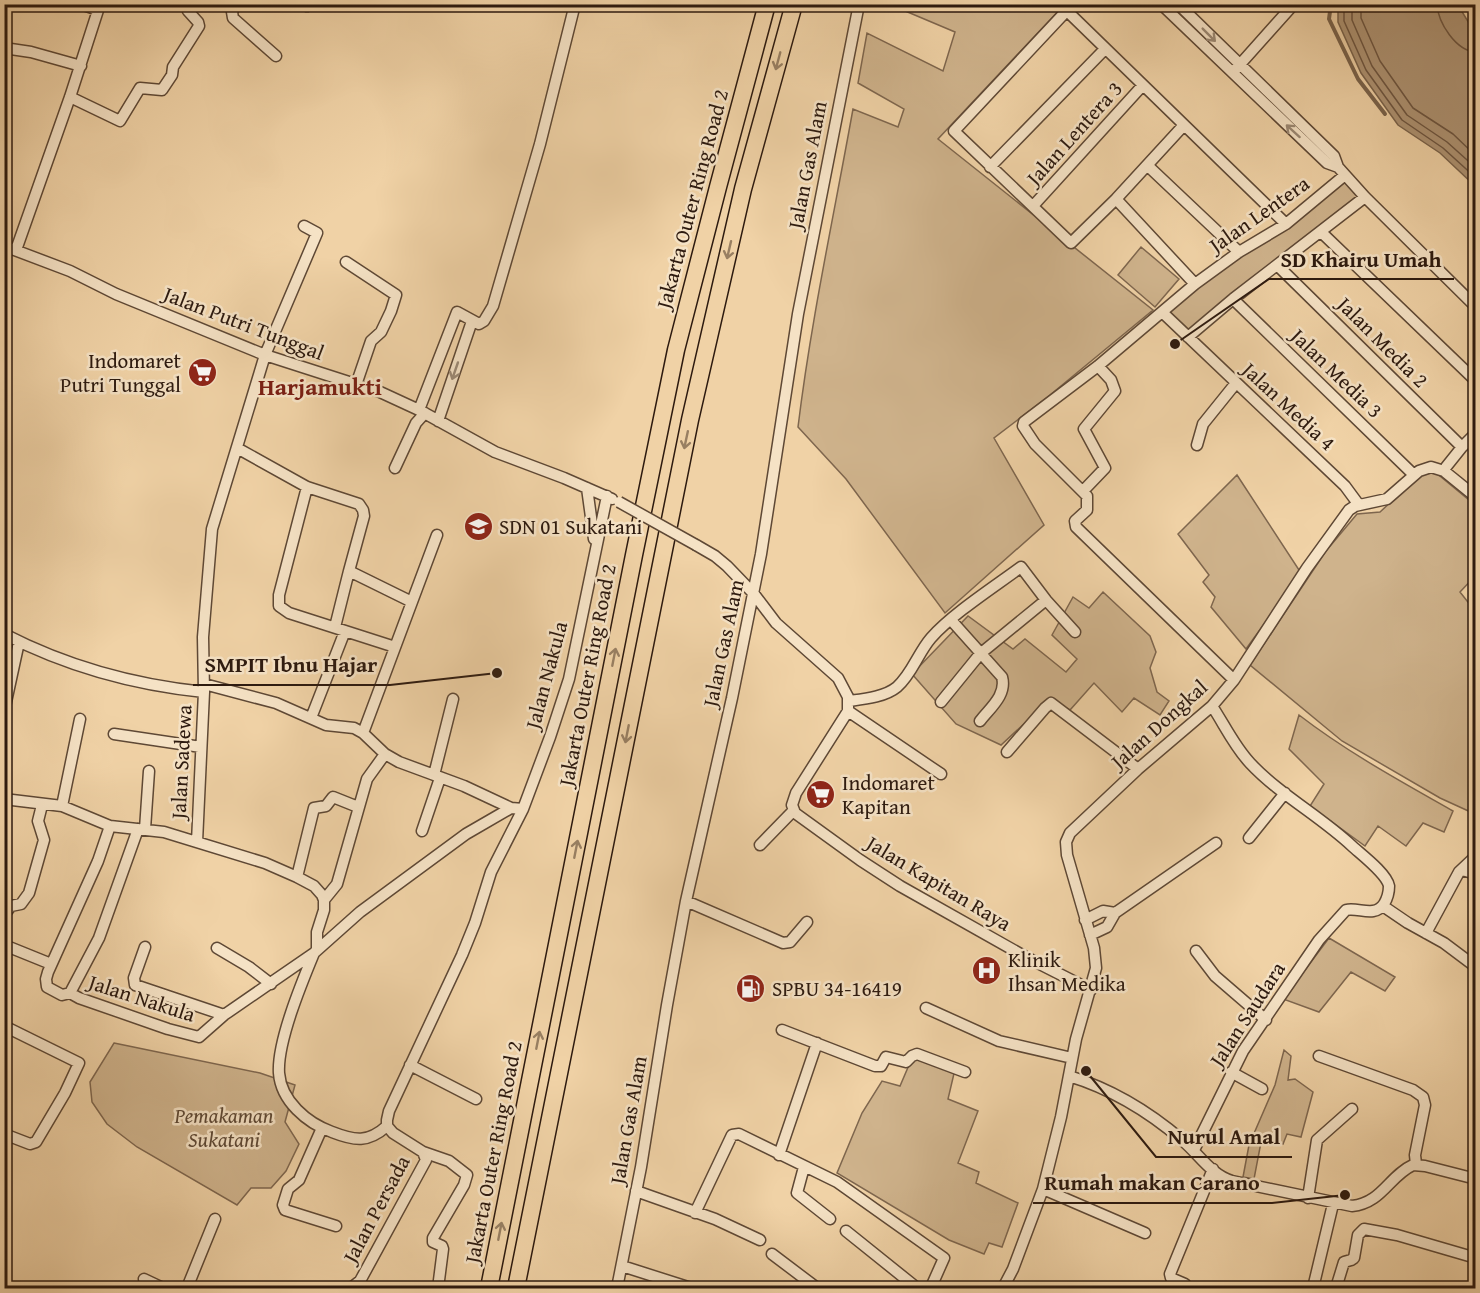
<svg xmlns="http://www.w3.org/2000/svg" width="1480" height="1293" font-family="'Gentium Book Plus',serif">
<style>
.green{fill:#cfb38c;stroke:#7e664e;stroke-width:1.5}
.water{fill:#ae9373;stroke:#7a634b;stroke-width:1.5}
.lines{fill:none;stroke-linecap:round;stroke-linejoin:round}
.shore{stroke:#6e5641;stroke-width:1.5}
.stream{stroke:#7a634b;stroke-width:4}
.minor-casing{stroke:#5e4835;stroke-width:13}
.highway-casing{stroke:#2d1a0f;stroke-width:19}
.minor{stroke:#f5e2c5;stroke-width:10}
.highway{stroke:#f0d2a6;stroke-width:16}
.minor-bridge-casing{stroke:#5e4835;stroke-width:13;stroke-linecap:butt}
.minor-bridge{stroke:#f5e2c5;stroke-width:10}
.oneway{stroke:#9b8873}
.oneway2{stroke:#987f62}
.labels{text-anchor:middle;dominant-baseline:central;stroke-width:5;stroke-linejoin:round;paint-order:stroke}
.street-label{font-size:21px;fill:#2d1a0f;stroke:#f5e2c5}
.poi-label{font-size:21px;fill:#2d1a0f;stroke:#f5e2c5;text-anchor:start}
.park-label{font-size:21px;font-style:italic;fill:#5e4834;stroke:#f5e2c5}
.quarter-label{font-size:24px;font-weight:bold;fill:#7a1f14;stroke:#f5e2c5}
.leader{fill:none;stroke:#2d1a0f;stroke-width:2}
.callout-dot{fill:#2d1a0f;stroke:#f5e2c5;stroke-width:2}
.callout-label{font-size:22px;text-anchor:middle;font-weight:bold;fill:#2d1a0f;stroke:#f5e2c5;stroke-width:5;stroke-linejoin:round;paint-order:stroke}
</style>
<rect width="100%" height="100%" fill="#f0d2a6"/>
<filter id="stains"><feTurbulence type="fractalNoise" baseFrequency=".00333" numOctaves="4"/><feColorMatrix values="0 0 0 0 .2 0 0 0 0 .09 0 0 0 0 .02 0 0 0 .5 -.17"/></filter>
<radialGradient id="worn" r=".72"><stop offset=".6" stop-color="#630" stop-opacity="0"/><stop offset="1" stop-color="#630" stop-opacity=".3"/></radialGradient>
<path class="green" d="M891 5H1064L938 139 1153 310 1050 395 994 438 1044 525 945 613 846 479 798 427C811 320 834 215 853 109L898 127 904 109 858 83 867 33 943 71 955 32Z
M1345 175 1365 197 1188 337 1162 312Z
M1141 247 1179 279 1155 307 1118 275Z
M1435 472 1475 505V576L1460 592 1475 611V814L1440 798 1342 741 1250 665 1326 551 1357 514 1380 512 1421 474Z
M1237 475 1301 573 1246 649 1211 607 1215 597 1203 582 1209 575 1178 534Z
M1103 592 1150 636 1156 652 1150 668 1157 692 1169 701 1160 715 1134 698 1122 712 1094 683 1070 710 1050 700 1001 745 956 724 912 674 968 616 1013 649 1025 639 1066 672 1077 659 1052 635 1073 597 1089 608Z
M1299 715C1347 752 1400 781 1453 811L1444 832 1423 823 1406 846 1378 826 1365 846 1310 806 1324 784 1289 749Z
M1329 938 1395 977 1385 991 1351 972 1319 1012 1283 999Z
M114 1043 260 1073 295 1085 285 1122 299 1144 286 1171 271 1188H251L237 1205 137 1147 107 1124 92 1102 90 1082Z
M1284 1050 1291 1056 1288 1080 1295 1079 1313 1092 1301 1137 1287 1134 1283 1144 1262 1137 1254 1179 1243 1177 1249 1145 1275 1085Z
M915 1051 956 1065 948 1099 978 1111 958 1163 979 1172 976 1183 1018 1203 1002 1247 989 1243 984 1254 949 1240 837 1173 862 1113 882 1081 900 1086Z"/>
<path class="water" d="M1338 5H1458L1475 33V186L1440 153 1398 125 1361 73 1338 22Z"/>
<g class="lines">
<path class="shore" d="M1344 4V21L1366 70 1402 120 1443 148 1476 178
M1352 4V20L1372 66 1407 115 1447 142 1476 168
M1361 4V18L1380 61 1413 108 1453 134 1476 156
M1437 4C1438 23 1456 51 1476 52"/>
<path class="stream" d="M1331 4 1329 19 1358 79 1385 114
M1475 4 1476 5"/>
<defs>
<path id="minor" d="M81 4 98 10
M236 4 232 12 233 18 276 56
M304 4 307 6 310 4
M1073 4 954 131 1071 243 1116 199 1184 125
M1161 4 1327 163 1338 167
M1178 4 1334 156 1338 167 1365 197 1476 307
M1067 11 1286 224
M4 48 31 52 81 66
M1235 70 1294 4
M70 97 120 121 140 88 162 90 172 75 173 67 199 26 198 22 188 11 191 4
M1148 166 1239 252
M990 167 1104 50
M1116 199 1195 284
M1033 206 1143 85
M1321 232 1476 381
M4 246 70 271 116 294 265 355 380 392 419 410 495 452 564 478 612 499
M16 250 70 97 100 4
M346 262 396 295 391 311 381 332 371 341 356 385
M1277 265 1462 447
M1233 299 1414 475
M1162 312 1345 486 1359 505
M1188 337 1233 299 1365 197
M419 410 457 312 479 324 484 321 493 306 540 144 575 4
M438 421 472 321
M1197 445 1203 424 1236 383
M237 448 307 487 359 504 363 510 364 516 349 571 412 602
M1446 467 1462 447 1476 433
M395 468 416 423 425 413
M307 487 279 595V606L289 613 395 647
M587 488 594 539
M1083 491 1105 468 1084 429 1115 391 1111 380 1098 366
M696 545 715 556 727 566 754 594 776 623 838 678 848 697V711L796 793 792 805 795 813 860 860 900 886 1024 956 1091 990
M951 620 1002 677C1007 695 990 708 980 721
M335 627 349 571
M4 634C66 666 135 685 204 692
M1234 680 1076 527 1075 521 1087 510V496L1035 444 1023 426 1024 422 1098 366 1195 284 1239 252 1286 224 1345 175
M204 684 276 703 326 725 354 728 363 733 385 754 399 762 464 786 511 808
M849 701C864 699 885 697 897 687 912 674 918 653 931 638 952 614 994 587 1021 567L1046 600 1075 632
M941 702 980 654 1046 600
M4 711 19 642
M848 711 941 774
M311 718 345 631
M363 733 437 535
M114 734 201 747
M1007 752 1045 708 1051 703 1138 769
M434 775 453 699
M4 799 62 806 110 826 164 832 265 863 297 877 314 886 322 895 324 900V910L317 932V949
M62 806 80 719
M110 826 98 861 48 972 46 979 47 987 62 995 70 993 79 998 168 1029 199 1037 224 1015 314 953 360 912 466 834 511 808 523 809
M145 829 149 771
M422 831 440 778
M1249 838 1285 793
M197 842 204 692 203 637 212 529 265 355 317 233 304 226
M760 845 794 810
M1462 870 1476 874
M297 877 314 808 326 806 333 797 358 807
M324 900 337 884 367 779 385 754
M686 901 783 943 790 942 807 922
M1383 906 1408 923 1444 943 1476 967
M4 915 11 906 21 904 29 893 44 840 38 821 42 805
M1085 920 1103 911 1115 913
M1426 933 1459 872 1476 856
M1090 935 1107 927 1115 913 1216 843
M4 945 51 964
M145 947 134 978 135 985 224 1015
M217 948 249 967 271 984
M1196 951 1215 976 1266 1020
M314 953C302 982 277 1042 279 1073 281 1101 307 1123 332 1132 355 1141 368 1143 387 1126
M70 993 99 938 138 829
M926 1008 999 1041 1072 1058
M4 1026 79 1063 65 1093 36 1142 30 1144 4 1134
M782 1030 875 1066H881L886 1057 906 1062 912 1056 917 1054 965 1072
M1319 1056 1413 1090 1423 1097 1425 1105 1415 1155 1416 1164
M410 1065 476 1099
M1231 1072 1262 1089
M1069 1076C1112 1089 1148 1111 1182 1140 1198 1153 1211 1175 1232 1181L1352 1206C1382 1203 1389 1176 1413 1165L1425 1166 1476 1179
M387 1126V1120L389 1111 462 955 475 923 491 872 523 809 550 737 569 679 607 496
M322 1128 299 1180 288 1189 283 1205 285 1210 336 1226
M1194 1150 1243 1051 1319 940 1346 910C1359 907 1374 918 1384 904 1387 899 1389 892 1389 886 1387 874 1362 855 1352 846 1320 816 1280 795 1250 763 1234 746 1224 724 1212 706
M423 1152 449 1161 467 1175 464 1185 433 1238V1242L442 1246 443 1249 438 1288
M779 1155 817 1043
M804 1167 797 1193 830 1219
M1043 1189 1145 1233
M636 1191 715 1219 760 1240
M1308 1198 1317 1140 1352 1109
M695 1213 732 1135 739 1134 837 1182 944 1258 932 1285 940 1288
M846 1231 917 1288
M772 1254 817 1288
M622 1266 691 1288
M144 1279 163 1288
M187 1288 215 1219
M351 1288 360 1281 426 1160 423 1152 393 1133 387 1126
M617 1288 641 1167 667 1005 686 901 732 698 761 554 798 314 859 4
M1003 1288 1013 1269 1043 1189 1061 1117 1076 1039 1096 968 1094 948 1067 855 1066 842 1070 833 1138 769 1212 706 1234 680 1307 568 1349 510 1355 506 1387 499 1419 471 1431 467 1444 471 1476 497
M1186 1288 1185 1284 1171 1278 1170 1274 1213 1169
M1313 1288 1333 1204
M1336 1288 1344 1262 1351 1260 1354 1258 1358 1235 1364 1229 1397 1235 1476 1258"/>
<path id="highway" d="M489 1288 634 555 676 350 718 187 767 4
M516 1288 690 420 743 189 794 4"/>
</defs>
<use href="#minor" class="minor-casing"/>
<use href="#highway" class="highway-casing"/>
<use href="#minor" class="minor"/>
<use href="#highway" class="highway"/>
<defs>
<path id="minor-bridge" d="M619 502 696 545"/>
</defs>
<use href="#minor-bridge" class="minor-bridge-casing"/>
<use href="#minor-bridge" class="minor-bridge"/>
</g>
<defs><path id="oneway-shaft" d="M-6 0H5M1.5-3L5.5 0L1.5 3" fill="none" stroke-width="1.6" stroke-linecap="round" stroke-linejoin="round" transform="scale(1.5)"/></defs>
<g class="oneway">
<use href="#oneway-shaft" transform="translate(1209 35) rotate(45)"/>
<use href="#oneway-shaft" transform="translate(1293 131) rotate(-138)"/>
<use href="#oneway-shaft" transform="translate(455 371) rotate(109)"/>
</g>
<g class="oneway2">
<use href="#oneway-shaft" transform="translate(778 61) rotate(105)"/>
<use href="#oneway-shaft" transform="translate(729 250) rotate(103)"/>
<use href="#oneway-shaft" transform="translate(686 440) rotate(102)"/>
<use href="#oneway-shaft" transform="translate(614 657) rotate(-79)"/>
<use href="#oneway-shaft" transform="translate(627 734) rotate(101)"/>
<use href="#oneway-shaft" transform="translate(576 849) rotate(-79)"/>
<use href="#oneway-shaft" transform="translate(538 1040) rotate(-79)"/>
<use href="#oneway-shaft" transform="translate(500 1231) rotate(-79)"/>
</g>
<defs>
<symbol id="supermarket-disc" viewBox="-11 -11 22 22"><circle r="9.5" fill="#8f2418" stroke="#f5e2c5"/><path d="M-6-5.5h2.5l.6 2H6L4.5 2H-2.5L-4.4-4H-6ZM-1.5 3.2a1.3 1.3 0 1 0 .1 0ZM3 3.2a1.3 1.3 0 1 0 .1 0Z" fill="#fff"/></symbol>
<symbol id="school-disc" viewBox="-11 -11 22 22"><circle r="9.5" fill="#8f2418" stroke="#f5e2c5"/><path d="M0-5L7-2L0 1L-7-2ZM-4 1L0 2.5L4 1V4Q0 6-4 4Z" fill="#fff"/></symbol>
<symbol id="hospital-disc" viewBox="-11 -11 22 22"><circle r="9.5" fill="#8f2418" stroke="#f5e2c5"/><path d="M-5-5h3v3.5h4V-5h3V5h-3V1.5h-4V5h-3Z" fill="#fff"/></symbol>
<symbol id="fuel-disc" viewBox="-11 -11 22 22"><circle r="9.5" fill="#8f2418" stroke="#f5e2c5"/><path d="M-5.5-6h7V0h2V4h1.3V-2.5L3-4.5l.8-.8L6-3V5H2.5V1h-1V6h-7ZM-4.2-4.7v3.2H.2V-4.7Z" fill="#fff"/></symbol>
</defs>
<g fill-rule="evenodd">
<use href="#supermarket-disc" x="186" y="356" width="33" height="33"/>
<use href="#school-disc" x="462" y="510" width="33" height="33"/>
<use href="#supermarket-disc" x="804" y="778" width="33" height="33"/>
<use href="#hospital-disc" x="970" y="954" width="33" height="33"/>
<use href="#fuel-disc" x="734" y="972" width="33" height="33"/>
</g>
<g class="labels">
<g class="street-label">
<text transform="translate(1074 133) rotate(-48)">Jalan Lentera 3</text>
<text transform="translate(807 165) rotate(-79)">Jalan Gas Alam</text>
<text transform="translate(692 199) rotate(-75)">Jakarta Outer Ring Road 2</text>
<text transform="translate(1259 214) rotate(-35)">Jalan Lentera</text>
<text transform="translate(244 323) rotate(21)">Jalan Putri Tunggal</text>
<text transform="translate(1383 342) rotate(45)">Jalan Media 2</text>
<text transform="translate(1337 373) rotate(44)">Jalan Media 3</text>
<text transform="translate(1289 406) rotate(43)">Jalan Media 4</text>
<text transform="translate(723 643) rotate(-78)">Jalan Gas Alam</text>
<text transform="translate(546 675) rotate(-75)">Jalan Nakula</text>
<text transform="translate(587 675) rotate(-79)">Jakarta Outer Ring Road 2</text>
<text transform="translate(1159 724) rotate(-42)">Jalan Dongkal</text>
<text transform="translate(181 762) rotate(-87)">Jalan Sadewa</text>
<text transform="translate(939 883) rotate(31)">Jalan Kapitan Raya</text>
<text transform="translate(142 998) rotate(18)">Jalan Nakula</text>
<text transform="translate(1247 1014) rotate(-57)">Jalan Saudara</text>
<text transform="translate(628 1120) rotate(-80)">Jalan Gas Alam</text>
<text transform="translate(493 1152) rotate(-79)">Jakarta Outer Ring Road 2</text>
<text transform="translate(376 1209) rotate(-62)">Jalan Persada</text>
</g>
<g class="poi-label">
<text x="181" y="360" text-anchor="end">Indomaret<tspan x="181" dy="24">Putri Tunggal</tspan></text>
<text x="499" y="526">SDN 01 Sukatani</text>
<text x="842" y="782">Indomaret<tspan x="842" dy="24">Kapitan</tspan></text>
<text x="1008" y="959">Klinik<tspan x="1008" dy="24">Ihsan Medika</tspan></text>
<text x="772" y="988">SPBU 34-16419</text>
</g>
<g class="park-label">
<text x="224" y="1115">Pemakaman<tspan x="224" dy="24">Sukatani</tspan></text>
</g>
<g class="quarter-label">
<text x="320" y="386">Harjamukti</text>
</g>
</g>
<path class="leader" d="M1175 344L1269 279H1454M497 673L390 685H193M1086 1071L1156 1157H1292M1345 1195L1272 1203H1033"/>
<g class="callout-dot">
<circle cx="1175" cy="344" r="6"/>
<circle cx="497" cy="673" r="6"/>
<circle cx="1086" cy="1071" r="6"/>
<circle cx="1345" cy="1195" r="6"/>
</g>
<g class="callout-label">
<text x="1361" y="267">SD Khairu Umah</text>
<text x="291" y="672">SMPIT Ibnu Hajar</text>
<text x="1224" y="1144">Nurul Amal</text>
<text x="1152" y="1190">Rumah makan Carano</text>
</g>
<rect width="1480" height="1293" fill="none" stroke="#f0d2a6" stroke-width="24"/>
<rect x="6" y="6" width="1468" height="1281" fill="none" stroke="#2d1a0f" stroke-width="3"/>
<rect x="12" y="12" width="1456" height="1269" fill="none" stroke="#2d1a0f" stroke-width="1.5"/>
<rect width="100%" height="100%" filter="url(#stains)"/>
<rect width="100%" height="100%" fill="url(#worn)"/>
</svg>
